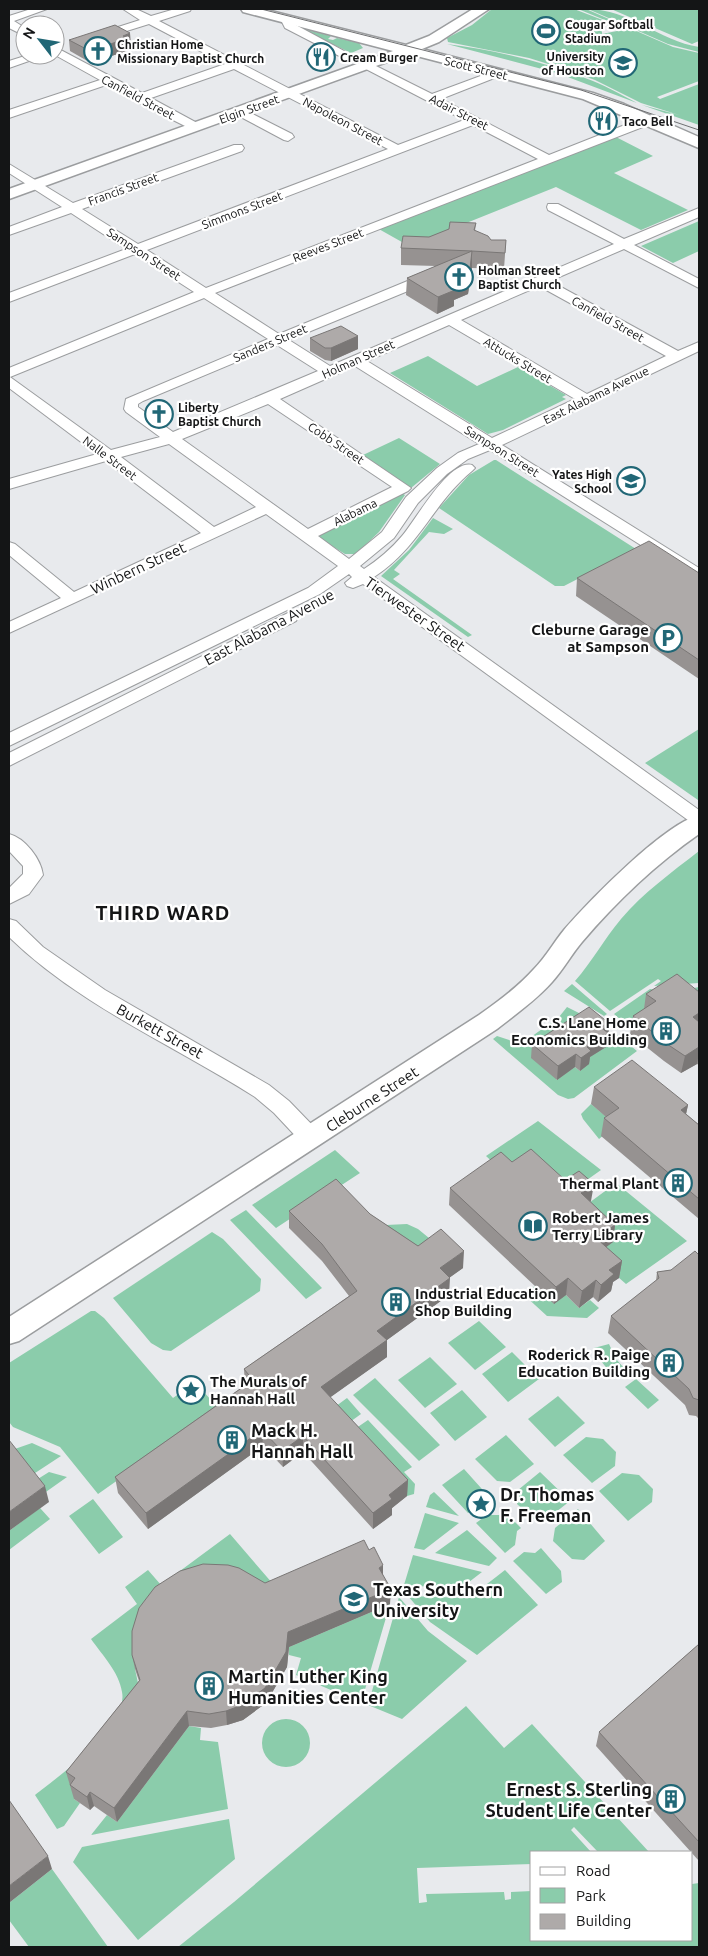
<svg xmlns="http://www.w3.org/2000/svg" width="708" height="1956" font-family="Ubuntu,sans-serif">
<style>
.green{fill:#8bccab}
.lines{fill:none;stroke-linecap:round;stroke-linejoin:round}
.minor-casing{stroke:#9b9d9f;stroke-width:2}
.major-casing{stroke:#9b9d9f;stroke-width:3}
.minor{fill:#fff;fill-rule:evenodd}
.major{fill:#fff;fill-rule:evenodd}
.tram{stroke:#6f7072;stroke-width:1}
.wall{fill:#969291}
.shaded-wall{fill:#7a7776}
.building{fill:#aeaaa9;stroke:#7a7776}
.labels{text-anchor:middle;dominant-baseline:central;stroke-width:4.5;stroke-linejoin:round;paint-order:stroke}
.far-poi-label{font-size:12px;font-weight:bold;fill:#141516;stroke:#fff;text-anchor:start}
.far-street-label{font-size:12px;fill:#141516;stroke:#fff}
.street-label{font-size:15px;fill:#141516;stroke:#fff}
.poi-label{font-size:15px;font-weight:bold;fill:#141516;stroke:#fff;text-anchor:end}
.near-poi-label{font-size:18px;font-weight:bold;fill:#141516;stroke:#fff;text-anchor:start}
.district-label{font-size:20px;font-weight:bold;letter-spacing:1px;fill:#141516;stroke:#fff}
</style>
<rect width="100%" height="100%" fill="#e8eaed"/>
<path class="green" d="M492 9H574L613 24 609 26 602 23V34L617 31V25L578 9H586L673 47 699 53V81L657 97 660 99 699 84V125L642 105 679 115 641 103 595 80 561 68 529 58 448 42 447 38 472 25Z
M588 9C628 9 660 41 699 47V52L668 44Z
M611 9H699V41L692 44Z
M299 28 331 36 328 39 333 40 337 38 359 43 363 48 351 53Z
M447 44C493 50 541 61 585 78 603 84 620 94 637 103L557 73Z
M614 136 653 156 614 173 688 210 641 230 556 187 409 246 377 228Z
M699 221V251L673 263 641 246Z
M428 356 477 386 518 367 566 395 562 397 566 399 503 430 488 434 390 373Z
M399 438 440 464 411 488 363 455Z
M494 460H496L636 549 564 586H555L439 508 469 475Z
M402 493 405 495 379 532 356 554H345L319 538 318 535Z
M433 518 453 529 444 534 429 532 394 570 400 574 393 579 472 635 468 637 381 576 409 550Z
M699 729V800H698L645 763Z
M699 851V983L654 986 661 981 658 979 610 1011 575 981C592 962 604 939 621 919 643 893 672 872 699 851Z
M572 984 607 1014 604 1016 564 991Z
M699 987V1012L645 1013 627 1025 614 1014 650 989 674 992Z
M567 1007 581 1014 556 1080 575 1067 580 1071 601 1042 615 1033 637 1051 574 1098 568 1099 558 1095 493 1039 497 1036 521 1044 559 1017Z
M591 1104 616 1125 599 1139 583 1119 581 1114Z
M538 1121 601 1170 563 1197 500 1169 486 1156Z
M335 1150 360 1173 276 1228 252 1205Z
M616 1183 687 1241 626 1284 594 1256 578 1211Z
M246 1210 322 1288 306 1299 230 1220Z
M407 1224 418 1229 440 1247 417 1263 365 1226Z
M212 1232 223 1239 261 1279 260 1291 171 1351 163 1350 151 1343 113 1298Z
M535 1286 566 1295 579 1308 590 1300 599 1308 587 1318 547 1316 523 1294Z
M91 1311H95L104 1318 173 1398 195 1382 219 1409 98 1494 60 1447 13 1427 9 1422V1363Z
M479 1321 506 1347 475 1370 448 1343Z
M609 1344 616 1359 624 1368 613 1376 597 1356 594 1348Z
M512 1352 539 1379 508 1402 482 1374Z
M430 1357 457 1384 425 1408 398 1380Z
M375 1378 440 1445 419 1461 353 1395Z
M636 1379 659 1400 648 1409 625 1387Z
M462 1390 487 1417 455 1441 430 1413Z
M558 1396 585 1423 555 1447 528 1419Z
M347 1398 361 1414 343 1427 328 1412Z
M368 1420 412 1467 404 1472 415 1484 414 1494 407 1496 349 1433Z
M506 1435 534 1464 510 1482 497 1481 475 1459Z
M586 1437 603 1439 616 1452 615 1466 592 1483 563 1455Z
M32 1443 61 1456 29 1477 9 1451Z
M464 1469 490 1498 468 1513 442 1485Z
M49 1472 67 1477 43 1494 33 1482Z
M540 1472 570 1501 547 1519H533L517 1504 518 1490Z
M622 1473 639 1475 653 1489 652 1502 628 1521 599 1491Z
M434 1492 459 1516 426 1507 430 1495Z
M93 1499 123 1537 99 1554 69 1516Z
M40 1508 50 1519 9 1550V1531Z
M578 1509 605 1541 584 1560 572 1559 553 1541 555 1528Z
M504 1511 521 1528 517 1531 515 1545 505 1553 476 1523 487 1515H499Z
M425 1513 459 1523 424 1550 414 1548Z
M467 1530 497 1558 489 1566 435 1553Z
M230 1534 273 1584 135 1669 138 1683 74 1799 80 1803 64 1826 57 1829 35 1795C59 1776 129 1726 122 1692 119 1672 103 1656 91 1639L137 1604 125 1587 148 1570 161 1585Z
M541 1548 561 1571 562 1582 546 1594 513 1561 524 1552 535 1553Z
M413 1555 482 1572 460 1589 404 1585Z
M505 1570 538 1605 477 1655 430 1622 408 1596 469 1598Z
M399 1597 428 1631 467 1661 402 1719 368 1705Z
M390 1604 361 1703 296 1675 301 1658 289 1655V1647Z
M466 1706 504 1748 532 1724 649 1852H598L574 1827 571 1830 591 1852H532V1864L417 1868 419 1903 427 1902 426 1894 504 1892 505 1900 511 1899V1892L532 1891V1940H692V1884L699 1883V1947H178L234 1902Z
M262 1743a24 24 0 1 1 48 0a24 24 0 1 1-48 0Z
M189 1726 201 1728 200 1740 218 1742 228 1809 91 1835 107 1815 117 1822Z
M229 1819 235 1859 138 1940 73 1862 82 1847Z
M52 1869 108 1947H29L9 1920V1903Z"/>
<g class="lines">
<defs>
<path id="minor" d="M31 9H47L14 21 25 28V36L9 28V16Z
M123 9H136L151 16 175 9H191L190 11 159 21 398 145 464 120 364 68V64H372L432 94 494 71H502V75L441 99 549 155 645 117H653L655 120 653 123 215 293 279 334 410 280H420L422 283 420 286 289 340 330 366 614 244 548 210 547 207 548 204H558L624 239 699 208V217L634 245 699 279V288L624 249 550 281 678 351 699 342V351L502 445 699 568V580L693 578 490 450 468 459 447 474 418 503 394 538 360 566 364 569C378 560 391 549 402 536 416 520 449 459 472 465L475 468 472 471C433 503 420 547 374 577L699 810V825L692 823 363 584 353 588 347 586 345 583 352 577 349 574 320 594 9 746V733L308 588 338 566 266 514 9 633V622L61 598 9 555V542L15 544 74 592 201 533 106 461 9 489V479L97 454 9 388V368L194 292 135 254 9 302V293L126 249 71 213 9 235V227L62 207 9 173V164L73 203 234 145H242L244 148 242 151 82 209 138 244 388 149 234 69 151 98 199 124 201 127 195 131 135 101 109 84 9 118V110L100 80 55 55V47L142 93 225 64 149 24 101 39H93V35L140 20ZM473 125 538 159 206 288 147 250ZM539 286 666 356 587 394 461 320ZM204 298 268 339 126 399 124 409 126 412 160 437 111 450 10 377ZM449 325 575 399 492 438 367 361ZM277 345 318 371 173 432 138 407V404L143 401ZM355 366 479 444 458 453 437 468 406 497 382 532 349 559 318 536 408 491 411 488 280 399ZM268 404 392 487 308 529 182 439ZM169 444 256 507 214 527 121 457Z
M287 17 291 18 294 24 357 58 351 61 347 60 285 28 281 20Z
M28 55H46L9 68V61Z
M241 108 292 134 294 137 288 141 284 140 237 115 235 112Z
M290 612 296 613 298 617 296 621 9 766V753Z
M9 834C25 838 41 859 43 875L29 894 9 904V888L23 874V866L9 851Z
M9 919 16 921 43 947 105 990 269 1085 289 1101 319 1132 322 1138 319 1144 311 1146 303 1144 274 1113 255 1097C172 1044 80 1006 9 937Z"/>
<path id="major" d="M241 9H263L406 45 429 36 473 9H489L439 42 422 49 593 93 624 104 699 137V148L583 99 409 54 9 199V189L393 51 243 12Z
M699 815V834C656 864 616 902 582 942 571 955 563 970 552 982 536 1000 516 1014 497 1029L19 1341 9 1344V1317L479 1015C499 1001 518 987 534 969 546 957 554 942 564 930 590 900 663 825 699 815Z"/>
</defs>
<use href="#minor" class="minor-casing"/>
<use href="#major" class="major-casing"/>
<use href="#minor" class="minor"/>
<use href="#major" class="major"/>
<path class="tram" d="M261 9 581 90 699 130"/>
</g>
<path class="wall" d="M69 40 131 45 129 46V50L91 63 70 51Z
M476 223 475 231 491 240H506L504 269 472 268 468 294 454 300V306L437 314 406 295 407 278 436 266 401 265V248L429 237Z
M358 336V349L331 361 325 360 310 351V338Z
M699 573V679L576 596 577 578Z
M699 992V1065L697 1064 681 1073 664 1061 630 1034 633 1016 644 1009 646 994Z
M607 1038 606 1047 590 1057 589 1064 580 1071 575 1067 557 1080 531 1058 532 1044Z
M594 1087 688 1105 686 1114 699 1125V1219L601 1136 604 1118 606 1117 591 1104Z
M512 1162 565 1180 591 1201 590 1202 615 1225 613 1242 606 1247 622 1261 619 1278 613 1282 611 1291 598 1302 593 1297 579 1308 566 1295 554 1304 449 1205 450 1188Z
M289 1211 370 1214 418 1246 463 1268 449 1278V1295L387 1340V1357L330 1397 408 1480 407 1496 392 1508V1515L373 1529 303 1452 283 1467 263 1446 148 1529 118 1493 115 1477 245 1385 244 1369 349 1296 322 1261 289 1228Z
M699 1255V1419L696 1416 689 1415 685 1405 608 1333 611 1316 656 1281 657 1272 671 1270Z
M369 1550 383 1575 390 1604 289 1647 287 1667 266 1703 243 1720 227 1725 211 1728 189 1726 117 1822 94 1806 90 1810 74 1799 66 1772 139 1681 135 1669 132 1655 265 1583Z
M699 1644V1861L596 1746 599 1732Z"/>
<path class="shaded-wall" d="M130 33 131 45 129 46V50L91 63 90 51 123 36Z
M472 251V268L468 294 454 300V306L437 314 438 297 448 286Z
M358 336V349L331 361V348Z
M699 1013V1028L693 1017Z
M610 1024 606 1047 590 1057 589 1064 580 1071 581 1058 587 1047 603 1029Z
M699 1047V1053L697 1064 681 1073 685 1056Z
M576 1054 575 1067 557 1080 558 1066Z
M688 1105 684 1123 681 1110Z
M594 1184 591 1201 578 1211 581 1193Z
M615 1225 613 1242 594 1256 596 1238Z
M464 1251 463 1268 439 1285 440 1268Z
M622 1261 619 1278 613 1282 611 1291 598 1302 601 1285 609 1270Z
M450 1278 449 1295 387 1340V1357L321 1404V1387L377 1331Z
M568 1278 566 1295 554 1304 556 1287Z
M596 1280 593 1297 579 1308 582 1291Z
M262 1430 263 1446 148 1529 146 1513Z
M303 1436V1452L283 1467 282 1451Z
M408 1480 407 1496 392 1508V1515L373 1529V1513L389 1495Z
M45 1486 49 1502 9 1531V1512Z
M383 1565V1580L379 1568Z
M391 1589 390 1604 289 1647 287 1667 266 1703 243 1720 227 1725 226 1711 288 1632Z
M187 1711 189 1726 117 1822 114 1808Z
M90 1792 94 1806 90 1810 87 1797Z
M48 1856 52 1869 9 1903V1886Z"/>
<path class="building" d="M115 25 130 33 123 36 128 38 90 51 69 40Z
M450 222 476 223 474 230 488 236 491 240H506L505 253 472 251 469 278 448 286 455 290 438 297 407 278 472 251 401 248 403 236 429 237 449 229Z
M341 326 358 336 331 348H325L310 338Z
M649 541 699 573V660L577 578Z
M677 974 699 992V1013L693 1017 699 1022V1047L685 1056 667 1044 633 1016 656 1001 646 994Z
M589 1007 610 1024 603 1029 608 1033 587 1047 591 1051 581 1058 576 1054 558 1066 532 1044Z
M632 1060 688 1105 681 1110 699 1125V1199L604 1118 619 1108 594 1087Z
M531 1149 565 1180 579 1171 594 1184 581 1193 615 1225 596 1238 622 1261 609 1270 614 1274 601 1285 596 1280 582 1291 568 1278 556 1287 450 1188 501 1152 512 1162Z
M336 1179 370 1214 418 1246 441 1229 464 1251 440 1268 450 1278 377 1331 387 1340 321 1387 408 1480 389 1495 392 1499 373 1513 303 1436 282 1451 262 1430 146 1513 115 1477 253 1380 244 1369 357 1291 322 1244 289 1211Z
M695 1251 699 1255V1400L693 1398 689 1389 611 1316 659 1278 657 1272 671 1270Z
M9 1440 45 1486 9 1512Z
M364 1540 369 1550 374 1547 383 1565 379 1568 391 1589 288 1632 286 1652 265 1688 242 1705 226 1711 209 1714 187 1711 114 1808 90 1792 87 1797 70 1785 75 1778 66 1772 140 1680 132 1655V1631L139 1608 155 1587 180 1571 203 1564 228 1565 239 1568 265 1583Z
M699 1644V1842L599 1732Z
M9 1800 48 1856 9 1886Z"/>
<defs>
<symbol id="stadium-ring" viewBox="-11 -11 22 22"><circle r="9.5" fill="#fff" stroke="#216776" stroke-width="1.5"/><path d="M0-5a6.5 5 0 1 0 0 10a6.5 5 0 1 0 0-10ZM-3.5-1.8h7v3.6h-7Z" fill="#216776"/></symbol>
<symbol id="church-ring" viewBox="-11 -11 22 22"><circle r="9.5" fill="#fff" stroke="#216776" stroke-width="1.5"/><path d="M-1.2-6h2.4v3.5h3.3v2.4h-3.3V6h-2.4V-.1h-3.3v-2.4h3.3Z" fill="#216776"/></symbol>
<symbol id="restaurant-ring" viewBox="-11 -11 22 22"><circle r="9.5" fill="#fff" stroke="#216776" stroke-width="1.5"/><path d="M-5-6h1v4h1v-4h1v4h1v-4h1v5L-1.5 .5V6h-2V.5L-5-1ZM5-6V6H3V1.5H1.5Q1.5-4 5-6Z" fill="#216776"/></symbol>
<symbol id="university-ring" viewBox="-11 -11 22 22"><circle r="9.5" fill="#fff" stroke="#216776" stroke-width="1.5"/><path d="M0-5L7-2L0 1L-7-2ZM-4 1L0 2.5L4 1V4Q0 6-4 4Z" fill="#216776"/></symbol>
<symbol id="school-ring" viewBox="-11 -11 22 22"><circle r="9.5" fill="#fff" stroke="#216776" stroke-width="1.5"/><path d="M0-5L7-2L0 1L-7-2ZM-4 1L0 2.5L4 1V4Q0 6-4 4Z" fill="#216776"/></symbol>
<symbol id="parking-ring" viewBox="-11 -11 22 22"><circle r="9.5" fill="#fff" stroke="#216776" stroke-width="1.5"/><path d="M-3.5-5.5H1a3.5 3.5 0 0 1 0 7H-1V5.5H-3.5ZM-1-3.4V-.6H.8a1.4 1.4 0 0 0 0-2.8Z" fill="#216776"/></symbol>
<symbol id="building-ring" viewBox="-11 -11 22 22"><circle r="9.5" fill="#fff" stroke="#216776" stroke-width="1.5"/><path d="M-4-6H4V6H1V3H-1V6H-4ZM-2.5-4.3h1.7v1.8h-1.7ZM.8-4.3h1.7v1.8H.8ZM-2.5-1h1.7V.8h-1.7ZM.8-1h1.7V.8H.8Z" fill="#216776"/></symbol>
<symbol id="library-ring" viewBox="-11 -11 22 22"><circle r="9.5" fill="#fff" stroke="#216776" stroke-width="1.5"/><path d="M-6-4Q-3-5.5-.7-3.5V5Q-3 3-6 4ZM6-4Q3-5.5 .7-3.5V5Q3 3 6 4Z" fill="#216776"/></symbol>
<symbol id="sight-ring" viewBox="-11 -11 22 22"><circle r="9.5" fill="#fff" stroke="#216776" stroke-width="1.5"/><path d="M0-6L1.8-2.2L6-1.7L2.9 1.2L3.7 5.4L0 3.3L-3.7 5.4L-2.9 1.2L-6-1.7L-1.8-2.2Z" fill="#216776"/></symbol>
</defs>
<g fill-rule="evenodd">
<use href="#stadium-ring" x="530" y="15" width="32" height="32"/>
<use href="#church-ring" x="82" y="35" width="32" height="32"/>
<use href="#restaurant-ring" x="305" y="41" width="32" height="32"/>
<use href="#university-ring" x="607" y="47" width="32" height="32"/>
<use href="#restaurant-ring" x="587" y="105" width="32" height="32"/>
<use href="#church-ring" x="443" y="261" width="32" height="32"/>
<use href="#church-ring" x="143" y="398" width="32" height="32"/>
<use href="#school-ring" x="615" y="465" width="32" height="32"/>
<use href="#parking-ring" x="652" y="622" width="32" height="32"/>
<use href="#building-ring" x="650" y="1015" width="32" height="32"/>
<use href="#building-ring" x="662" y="1167" width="32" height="32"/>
<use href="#library-ring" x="517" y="1210" width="32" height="32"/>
<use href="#building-ring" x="380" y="1286" width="32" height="32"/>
<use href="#building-ring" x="653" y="1347" width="32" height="32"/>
<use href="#sight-ring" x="175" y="1374" width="32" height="32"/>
<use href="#building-ring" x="216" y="1424" width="32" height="32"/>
<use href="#sight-ring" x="465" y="1488" width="32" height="32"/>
<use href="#university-ring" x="338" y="1583" width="32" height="32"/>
<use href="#building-ring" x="193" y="1670" width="32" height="32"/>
<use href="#building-ring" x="655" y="1783" width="32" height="32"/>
</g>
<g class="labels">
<g class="far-poi-label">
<text x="565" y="24">Cougar Softball<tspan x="565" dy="14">Stadium</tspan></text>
<text x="117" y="44">Christian Home<tspan x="117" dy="14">Missionary Baptist Church</tspan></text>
<text x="604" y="56" text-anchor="end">University<tspan x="604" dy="14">of Houston</tspan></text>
<text x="340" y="57">Cream Burger</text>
<text x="622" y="121">Taco Bell</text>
<text x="478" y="270">Holman Street<tspan x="478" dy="14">Baptist Church</tspan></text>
<text x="178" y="407">Liberty<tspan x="178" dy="14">Baptist Church</tspan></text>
<text x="612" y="474" text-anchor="end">Yates High<tspan x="612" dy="14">School</tspan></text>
</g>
<g class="far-street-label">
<text transform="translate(476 68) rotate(14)">Scott Street</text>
<text transform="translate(138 97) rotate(28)">Canfield Street</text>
<text transform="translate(249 109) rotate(-20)">Elgin Street</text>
<text transform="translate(459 112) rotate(27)">Adair Street</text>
<text transform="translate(343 121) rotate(28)">Napoleon Street</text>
<text transform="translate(123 189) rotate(-20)">Francis Street</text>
<text transform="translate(242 210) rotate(-21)">Simmons Street</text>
<text transform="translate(328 245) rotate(-21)">Reeves Street</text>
<text transform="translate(144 254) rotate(33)">Sampson Street</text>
<text transform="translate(608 319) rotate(29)">Canfield Street</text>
<text transform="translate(270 343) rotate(-23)">Sanders Street</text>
<text transform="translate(358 359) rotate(-24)">Holman Street</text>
<text transform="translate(518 360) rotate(31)">Attucks Street</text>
<text transform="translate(596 395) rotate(-26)">East Alabama Avenue</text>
<text transform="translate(336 443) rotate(34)">Cobb Street</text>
<text transform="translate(502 451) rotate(32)">Sampson Street</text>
<text transform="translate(110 458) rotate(37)">Nalle Street</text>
<text transform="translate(355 512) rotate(-26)">Alabama</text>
</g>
<g class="street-label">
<text transform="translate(138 568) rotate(-25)">Winbern Street</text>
<text transform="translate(415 614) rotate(35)">Tierwester Street</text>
<text transform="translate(269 627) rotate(-28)">East Alabama Avenue</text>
<text transform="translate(160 1031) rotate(29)">Burkett Street</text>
<text transform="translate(372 1099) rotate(-33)">Cleburne Street</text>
</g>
<g class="poi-label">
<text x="649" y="629">Cleburne Garage<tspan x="649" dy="17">at Sampson</tspan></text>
<text x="647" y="1022">C.S. Lane Home<tspan x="647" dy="17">Economics Building</tspan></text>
<text x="659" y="1183">Thermal Plant</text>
<text x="552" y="1217" text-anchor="start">Robert James<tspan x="552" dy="17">Terry Library</tspan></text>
<text x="415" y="1293" text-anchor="start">Industrial Education<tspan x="415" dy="17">Shop Building</tspan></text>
<text x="650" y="1354">Roderick R. Paige<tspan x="650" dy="17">Education Building</tspan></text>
<text x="210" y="1381" text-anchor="start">The Murals of<tspan x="210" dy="17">Hannah Hall</tspan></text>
</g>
<g class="near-poi-label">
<text x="251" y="1430">Mack H.<tspan x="251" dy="21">Hannah Hall</tspan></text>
<text x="500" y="1494">Dr. Thomas<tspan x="500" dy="21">F. Freeman</tspan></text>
<text x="373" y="1589">Texas Southern<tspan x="373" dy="21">University</tspan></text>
<text x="228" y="1676">Martin Luther King<tspan x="228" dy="21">Humanities Center</tspan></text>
<text x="652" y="1789" text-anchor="end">Ernest S. Sterling<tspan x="652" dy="21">Student Life Center</tspan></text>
</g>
<g class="district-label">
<text x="163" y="912">THIRD WARD</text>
</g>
</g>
<rect width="708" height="1956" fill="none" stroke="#141516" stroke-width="20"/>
<rect x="530" y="1851" width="162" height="90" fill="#ffffff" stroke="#a1a1a2"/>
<rect x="540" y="1867" width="25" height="8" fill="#ffffff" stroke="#a1a1a2"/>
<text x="576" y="1876" font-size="15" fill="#141516">Road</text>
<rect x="540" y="1888" width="25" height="15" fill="#8bccab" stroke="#a1a1a2"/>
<text x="576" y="1901" font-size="15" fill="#141516">Park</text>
<rect x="540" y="1914" width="25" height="15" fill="#aeaaa9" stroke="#a1a1a2"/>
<text x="576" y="1926" font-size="15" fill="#141516">Building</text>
<g transform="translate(40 40) rotate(301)"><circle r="24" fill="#ffffff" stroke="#a1a1a2"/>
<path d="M0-4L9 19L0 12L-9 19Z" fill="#216776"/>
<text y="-8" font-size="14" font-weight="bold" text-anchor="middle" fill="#141516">N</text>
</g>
</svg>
